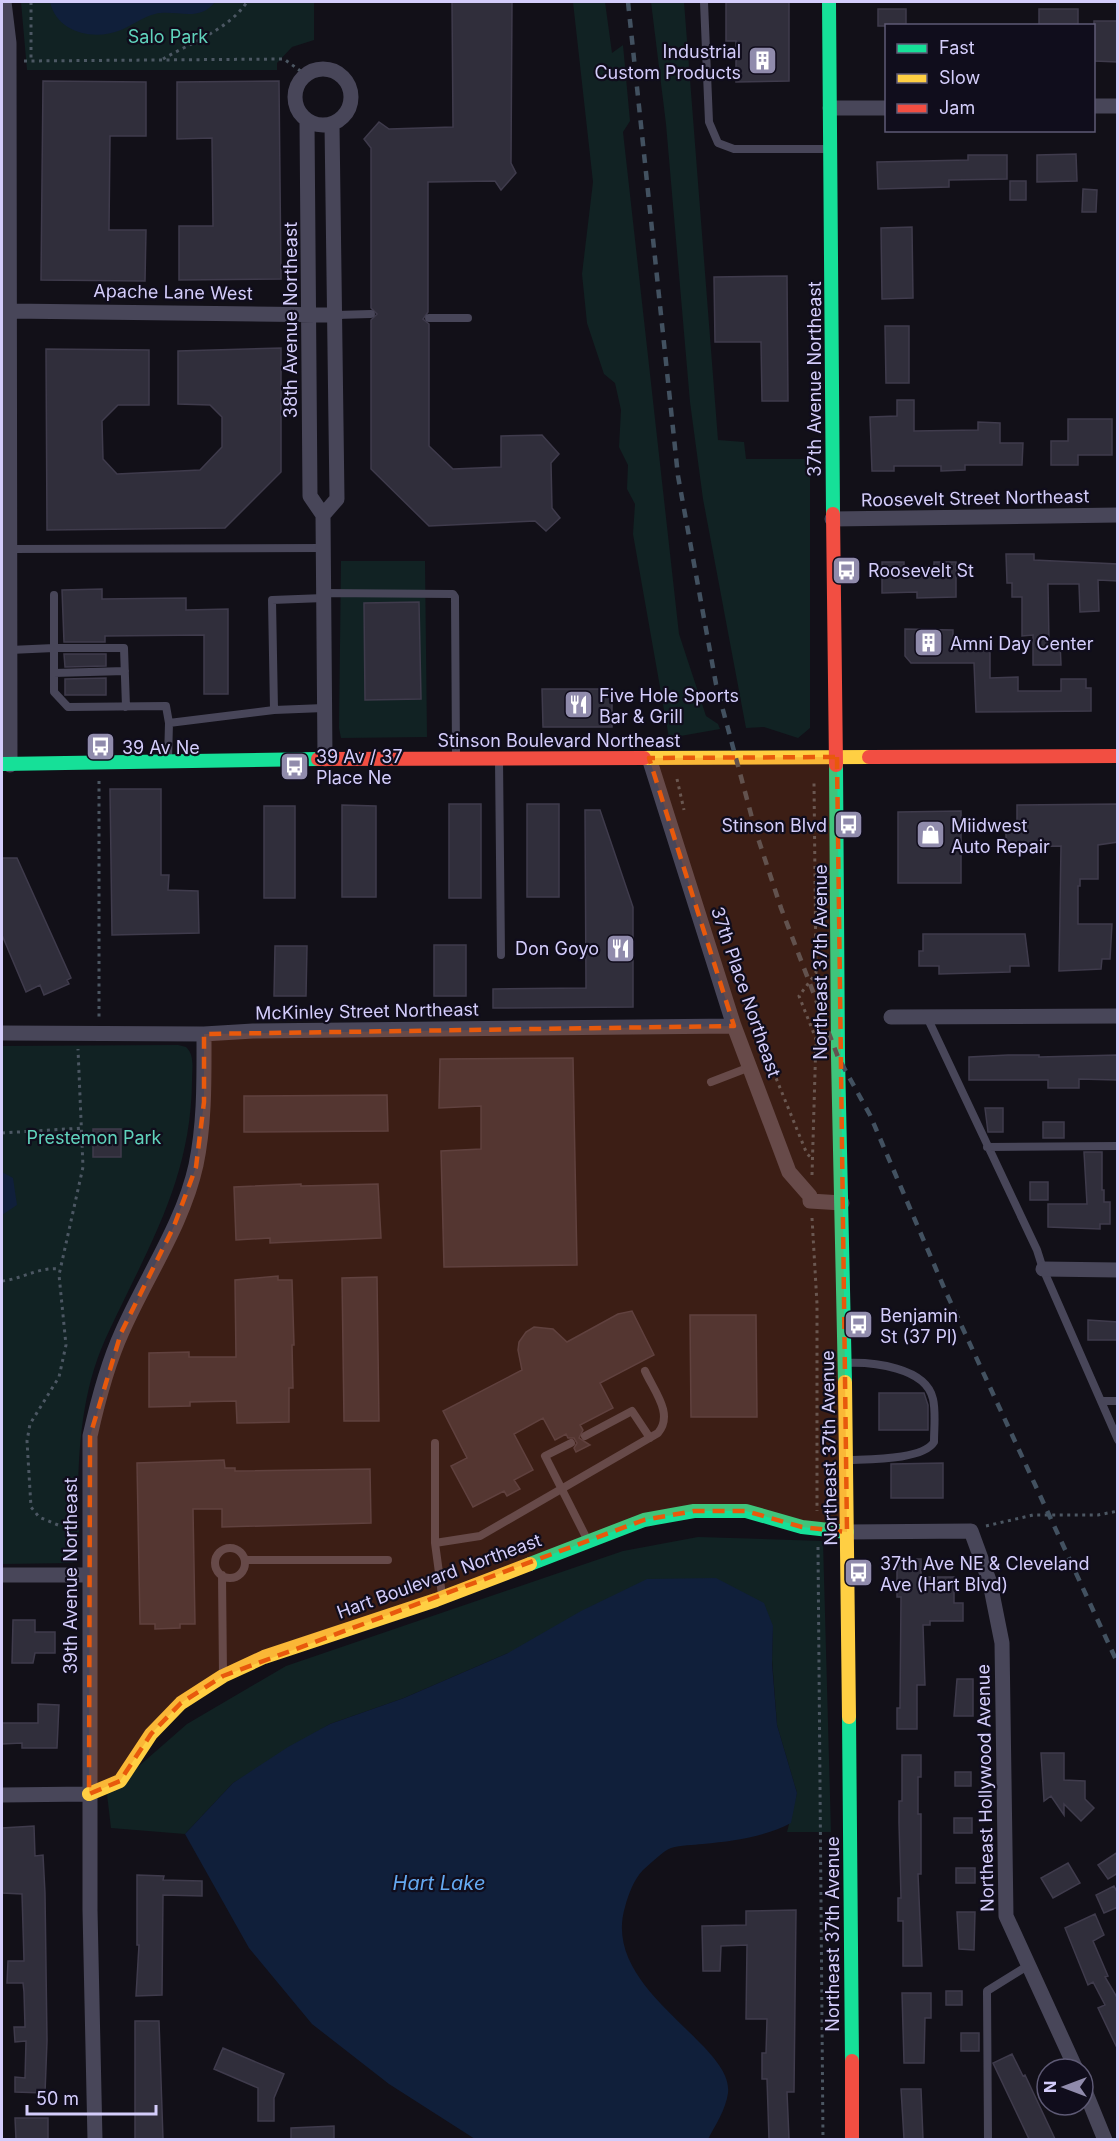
<svg xmlns="http://www.w3.org/2000/svg" width="1119" height="2141" font-family="Inter,sans-serif">
<style>
.green{fill:#112223}
.water{fill:#101f3a}
.building{fill:#302e3b;stroke:#3f3b4c;stroke-width:1.5}
.lines{fill:none;stroke-linecap:round;stroke-linejoin:round}
.path{stroke:#4c5763;stroke-width:3;stroke-dasharray:3 4.5;stroke-linecap:butt}
.lane{stroke:#484659;stroke-width:8}
.street{stroke:#484659;stroke-width:15}
.fast{stroke:#16e098;stroke-width:14}
.slow{stroke:#ffcf43;stroke-width:14}
.jam{stroke:#f24e42;stroke-width:14}
.rail{stroke:#425160;stroke-width:4.5;stroke-dasharray:9 8;stroke-linecap:butt}
.marked{fill:#e8590c;fill-opacity:0.2;stroke:#e8590c;stroke-width:4.5;stroke-dasharray:12 8;stroke-linejoin:round}
.labels{text-anchor:middle;dominant-baseline:central;stroke-width:4.5;stroke-linejoin:round;paint-order:stroke}
.park-label{font-size:18px;fill:#60d3bc;stroke:#100d1c}
.poi-label{font-size:18px;fill:#d4cdfb;stroke:#100d1c;text-anchor:start}
.street-label{font-size:18px;fill:#d4cdfb;stroke:#100d1c}
.water-label{font-size:20px;font-style:italic;fill:#64a9f1;stroke:#100d1c}
</style>
<rect width="100%" height="100%" fill="#121018"/>
<path class="green" d="M21 2H314V40L292 47 277 63V70H27Z
M573 2H605L612 53 623 45 630 121 623 132 679 634 706 716 718 724 720 729 669 738 633 534 635 504 627 489 628 465 619 447 621 410 615 383 604 374 587 323 582 274 593 182Z
M651 2H684L718 440 744 442 746 459H810V728L798 738 764 727 746 728 703 499 690 402 666 124Z
M341 561H425L427 737 341 738 339 728Z
M178 1045 186 1047C195 1055 192 1069 192 1081 191 1178 150 1244 110 1329 84 1382 79 1435 78 1493 78 1514 81 1540 76 1561L72 1563 2 1564V1046Z
M698 1537 823 1541 831 1832H787L797 1793 777 1725 772 1659 773 1626 508 1653 404 1698 330 1724 233 1783 185 1834 111 1828 107 1794 187 1724 286 1666 623 1551Z"/>
<path class="water" d="M50 2H215C199 23 176 9 155 14 143 17 133 25 121 30 94 41 57 33 50 2Z
M2 1172 13 1178 17 1205 2 1215Z
M716 1578 764 1603 773 1626 772 1663 777 1725 797 1793 791 1823C764 1837 734 1841 703 1844 693 1845 681 1845 671 1848 663 1851 650 1864 643 1870 634 1879 628 1895 625 1907 600 1991 734 2043 728 2093 726 2109 715 2126 708 2139H475L389 2084 312 2024 249 1948 185 1834 233 1783 288 1747 330 1724 404 1698 508 1653 581 1611 647 1579Z"/>
<path class="building" d="M452 2H512L511 163 516 173 501 190 495 181 428 182V312L423 319 429 324V446L453 469 501 467V436L542 435 559 454 551 463 552 508 560 518 546 531 535 521 429 526 371 469V320L377 314 371 308V148L364 139 379 122 389 129 453 127Z
M726 2H789V81L736 82V41H726Z
M878 9H906V26H878Z
M1039 9H1078V26H1039Z
M1094 21H1118V62L1094 61Z
M43 81 146 82V136H110L109 230H146L145 281 41 280Z
M279 81 281 279 179 280V226H213L212 138 177 139V82Z
M1076 154 1077 181 1037 182V155Z
M968 155H1007V179L949 180V187L878 189 877 162 968 160Z
M1010 181H1026V200H1010Z
M1083 189 1097 190 1096 212H1082Z
M912 227 913 298 882 299 881 228Z
M787 276 788 401H762L761 342H715L714 277Z
M885 326H909V383H886Z
M281 348V472L225 528 47 530 46 349 149 350V405H118L102 421 103 459 117 474 200 470 222 447V417L210 405 178 404V351Z
M897 400H914V431L978 430V422L1000 423V443H1023L1022 465H965V470L941 471V466H894V471H872L870 417 897 416Z
M1068 419H1112V455H1078V465H1051V441H1068Z
M1006 554H1034V560L1118 564V581L1098 580 1099 611 1080 612 1079 584H1048L1049 641H1060L1061 665H1033V635L1022 636V597H1012V583H1007Z
M882 562H904V568H917L934 567V562H956V597L917 598V592L882 593Z
M102 589V599L186 598V610L228 609V694H204V635L105 636V642H64L62 590Z
M419 602 421 699 365 700 364 603Z
M905 629 953 630V640H990V678L1018 677V691H1061V679H1086V688H1091V711L976 712 974 663H911L905 656Z
M64 654H106V666L65 667Z
M106 678V695H65V679Z
M542 689H612V727H543Z
M110 789H161V875H169L168 890 198 891 199 933 112 935Z
M449 804H481V898H449Z
M527 804H559V897H527Z
M1118 804V842L1098 845V879H1080V886H1078V924H1112L1110 959H1102L1101 969 1059 971 1061 846 1006 847V824H1017V805Z
M342 805 376 806V897H342Z
M264 806H295V898H264Z
M585 810H600L633 907V1007L493 1008V989L586 988Z
M961 811V883H898V812Z
M2 858H17L71 978 67 980 69 984 44 995 40 985 26 992 2 935Z
M923 934H1025L1029 966H1010V972L939 974V966H919V951H923Z
M434 945H466V996H434Z
M275 946H307L306 996H274Z
M1008 1055H1039V1057L1117 1055V1080L1079 1079V1088H1048V1080H969V1057Z
M573 1058 577 1265 444 1267 441 1151 481 1149V1106L439 1108 440 1059Z
M387 1095 388 1131 244 1132V1096Z
M985 1108H1003V1132H988Z
M1043 1122H1064V1138H1043Z
M93 1129H121V1157H93Z
M1084 1152H1102V1190H1104V1202H1110V1224H1100V1229L1048 1227V1204H1087Z
M1030 1182H1048V1200H1030Z
M301 1184V1186L378 1184 381 1238 270 1243V1238L236 1240 234 1187Z
M278 1276V1280H292L294 1345H292L293 1388H289V1422L237 1423 236 1401 190 1402V1406L149 1407V1353L189 1352V1357H236L235 1280Z
M377 1277 379 1421H344L342 1278Z
M632 1311 654 1355 600 1383 613 1408 580 1425 583 1430 579 1438 590 1445 576 1452 574 1448 577 1443 574 1438H568L566 1434 555 1440 543 1418 514 1434 533 1470 514 1480 520 1489 507 1496 504 1491 473 1507 451 1466 467 1458 443 1411 522 1370 518 1350 519 1342 526 1332 534 1327 553 1329 567 1342 618 1314Z
M690 1315H756L757 1417H691Z
M1088 1320 1118 1322V1340H1088Z
M879 1393H924L928 1405V1430H879Z
M224 1460 225 1468H235V1471L370 1469 371 1523 222 1527V1509H193L195 1624H180V1628L155 1629V1624H140L137 1463Z
M943 1463V1498H891V1464Z
M897 1559H921V1577H954V1603H963V1621H930V1625H923L925 1685H917V1729H897V1708H900L901 1597H897Z
M13 1620H35V1632H55V1653H35L33 1663H12Z
M957 1679H973V1716H954Z
M38 1704 59 1705 57 1748H22V1743L2 1744V1723H38Z
M1041 1753H1064V1780L1085 1781V1799L1094 1808 1081 1821 1064 1804V1815L1051 1796 1044 1801Z
M902 1755H921V1777H918V1814H921V1874H918L922 1966H903V1921H898V1898H901L899 1823V1801H902Z
M955 1772H971V1786H955Z
M954 1818H972V1833H954Z
M34 1826 35 1856 43 1855 45 1893 47 2041 45 2093 15 2092V2077L25 2078 26 2041 15 2042 14 2027H25L24 1992 23 1983H7L8 1961H24L22 1894 2 1893V1828Z
M1118 1852V1873L1108 1879 1098 1865Z
M1068 1863 1080 1883 1053 1898 1041 1878Z
M956 1868H975V1883H956Z
M137 1875 164 1876 163 1880 202 1881V1896L163 1895 162 1995 136 1996 139 1945H137Z
M1114 1886 1118 1894V1907L1104 1913 1096 1895Z
M796 1910 794 2092H787L789 2139H769L767 2079H762V2053H766L767 2019H746L747 1945 721 1946 720 1971H703L702 1926 746 1925V1911Z
M957 1912H975L974 1950 959 1949Z
M1095 1914 1104 1935 1093 1941 1108 1976 1105 1977 1118 1999V2050L1098 2008 1105 2005 1093 1982 1088 1985 1065 1928Z
M946 1991H962V2005H946Z
M902 1993H931V2018H925L924 2063H904Z
M135 2021H159L163 2139H135Z
M961 2033H979V2051H961Z
M223 2048 284 2074 274 2098V2121H258V2088L214 2069Z
M1012 2054 1023 2076 1025 2075 1055 2139H1029L993 2063Z
M901 2089H921L923 2139H904Z
M15 2118H48V2139H16Z
M334 2126V2139H291V2128Z"/>
<g class="lines">
<path class="path" d="M31 2V61
M163 59C192 42 228 30 247 2
M24 61 284 59 306 75
M677 779 684 810
M99 781V1019
M745 1002 807 1154 813 1159
M2 1133 83 1128
M812 1175 816 1039 799 996 816 973 814 782
M812 1218 817 1304V1511
M2 1281C22 1279 38 1267 59 1269
M58 1525 39 1517 31 1507 27 1441 30 1424 59 1377 66 1345 59 1275 83 1167 78 1049
M986 1526 1033 1515H1098L1118 1511
M818 1547 823 2140"/>
<path class="lane" d="M704 2 709 122 718 143 734 149H829
M336 315 371 314
M429 318H468
M10 549 323 548
M324 593 453 594 455 597 456 756
M54 595V648H124L126 707
M10 650 54 648V692L68 707 166 706 169 723
M54 673 125 671
M274 710 272 600 324 598
M168 760 169 723 274 710 324 708
M499 760 501 955
M927 1017 1037 1250 1043 1269 1118 1440
M711 1082 750 1067
M987 1147 1118 1146
M846 1363C872 1362 926 1367 933 1399 936 1412 934 1428 934 1442 923 1460 869 1459 849 1460
M1101 1401H1118
M585 1436 632 1411 650 1438
M571 1443 545 1456 587 1539
M435 1543V1443
M215 1563a15 15 0 1 1 30 0a15 15 0 1 1-30 0Z
M245 1560H388
M222 1575 223 1675
M442 1595 435 1543 480 1536 658 1433C674 1414 654 1391 645 1371
M988 2140 987 1991 1029 1965"/>
<path class="street" d="M4 2 9 43 10 765
M295 97a28 28 0 1 1 56 0a28 28 0 1 1-56 0Z
M1094 106H1118
M830 108H886
M307 121 310 496 323 515 325 759
M10 311 336 315
M323 515 337 499 332 124
M832 519 1118 515
M649 758 734 1026 789 1172 810 1196V1201L842 1203
M891 1017 1118 1016
M2 1033 204 1034 253 1031 734 1026
M1043 1269 1118 1270
M847 1532 971 1531 990 1583 1002 1643 1006 1916 1076 2069
M2 1575H90
M2 1795 89 1794
M1083 2086 1105 2140
M95 2140 90 1910V1436C98 1400 107 1365 122 1332 146 1277 183 1224 196 1165 205 1122 204 1078 204 1034"/>
<path class="fast" d="M829 2 833 514
M2 764 318 759
M836 765 838 1057 845 1382
M530 1564 644 1520 694 1511H746L802 1527 847 1532
M849 1717 852 2061"/>
<path class="slow" d="M644 758 869 757
M845 1382 849 1717
M89 1794 120 1781 151 1734 181 1703 223 1676 264 1657 436 1600 530 1564"/>
<path class="jam" d="M833 514 836 765
M869 757 1118 756
M318 759 644 758
M852 2061V2140"/>
<path class="rail" d="M628 2 678 476 716 684 755 829 781 908 838 1057 870 1115 945 1290 1118 1664"/>
</g>
<path class="marked" d="M837 757 847 1532 802 1527 746 1511H694L644 1520 223 1676 181 1703 151 1734 120 1781 89 1794 90 1436 121 1333 174 1226 196 1167 204 1102V1034L734 1026 649 758Z"/>
<defs>
<symbol id="building-square" viewBox="-11 -11 22 22"><rect x="-9" y="-9" width="18" height="18" rx="4" fill="#908bac" stroke="#100d1c"/><path d="M-4-6H4V6H1V3H-1V6H-4ZM-2.5-4.3h1.7v1.8h-1.7ZM.8-4.3h1.7v1.8H.8ZM-2.5-1h1.7V.8h-1.7ZM.8-1h1.7V.8H.8Z" fill="#fff"/></symbol>
<symbol id="bus-square" viewBox="-11 -11 22 22"><rect x="-9" y="-9" width="18" height="18" rx="4" fill="#908bac" stroke="#100d1c"/><path d="M-5-6H5V4H4V6H2V4H-2V6H-4V4H-5ZM-3.5-4V0h7V-4ZM-3.5 1.2v1.5H-2V1.2ZM2 1.2v1.5H3.5V1.2Z" fill="#fff"/></symbol>
<symbol id="restaurant-square" viewBox="-11 -11 22 22"><rect x="-9" y="-9" width="18" height="18" rx="4" fill="#908bac" stroke="#100d1c"/><path d="M-5-6h1v4h1v-4h1v4h1v-4h1v5L-1.5 .5V6h-2V.5L-5-1ZM5-6V6H3V1.5H1.5Q1.5-4 5-6Z" fill="#fff"/></symbol>
<symbol id="shop-square" viewBox="-11 -11 22 22"><rect x="-9" y="-9" width="18" height="18" rx="4" fill="#908bac" stroke="#100d1c"/><path d="M-5-2.5h2.3a2.7 3.5 0 0 1 5.4 0H5L5.5 6h-11ZM-1.5-2.5h3a1.5 2.3 0 0 0-3 0Z" fill="#fff"/></symbol>
</defs>
<g fill-rule="evenodd">
<use href="#building-square" x="746" y="44" width="33" height="33"/>
<use href="#bus-square" x="830" y="554" width="33" height="33"/>
<use href="#building-square" x="912" y="626" width="33" height="33"/>
<use href="#restaurant-square" x="562" y="688" width="33" height="33"/>
<use href="#bus-square" x="84" y="730" width="33" height="33"/>
<use href="#bus-square" x="278" y="750" width="33" height="33"/>
<use href="#bus-square" x="832" y="808" width="33" height="33"/>
<use href="#shop-square" x="914" y="818" width="33" height="33"/>
<use href="#restaurant-square" x="604" y="932" width="33" height="33"/>
<use href="#bus-square" x="842" y="1308" width="33" height="33"/>
<use href="#bus-square" x="842" y="1556" width="33" height="33"/>
</g>
<g class="labels">
<g class="park-label">
<text x="168" y="36">Salo Park</text>
<text x="94" y="1137">Prestemon Park</text>
</g>
<g class="poi-label">
<text x="741" y="51" text-anchor="end">Industrial<tspan x="741" dy="21">Custom Products</tspan></text>
<text x="868" y="570">Roosevelt St</text>
<text x="950" y="643">Amni Day Center</text>
<text x="599" y="695">Five Hole Sports<tspan x="599" dy="21">Bar &amp; Grill</tspan></text>
<text x="122" y="747">39 Av Ne</text>
<text x="316" y="756">39 Av / 37<tspan x="316" dy="21">Place Ne</tspan></text>
<text x="827" y="825" text-anchor="end">Stinson Blvd</text>
<text x="951" y="825">Miidwest<tspan x="951" dy="21">Auto Repair</tspan></text>
<text x="599" y="948" text-anchor="end">Don Goyo</text>
<text x="880" y="1315">Benjamin<tspan x="880" dy="21">St (37 Pl)</tspan></text>
<text x="880" y="1563">37th Ave NE &amp; Cleveland<tspan x="880" dy="21">Ave (Hart Blvd)</tspan></text>
</g>
<g class="street-label">
<text transform="translate(173 292) rotate(1)">Apache Lane West</text>
<text transform="translate(290 320) rotate(-90)">38th Avenue Northeast</text>
<text transform="translate(814 379) rotate(-90)">37th Avenue Northeast</text>
<text transform="translate(975 498) rotate(-1)">Roosevelt Street Northeast</text>
<text x="559" y="740">Stinson Boulevard Northeast</text>
<text transform="translate(820 962) rotate(-90)">Northeast 37th Avenue</text>
<text transform="translate(746 992) rotate(71)">37th Place Northeast</text>
<text transform="translate(367 1011) rotate(-1)">McKinley Street Northeast</text>
<text transform="translate(829 1448) rotate(-91)">Northeast 37th Avenue</text>
<text transform="translate(70 1576) rotate(-90)">39th Avenue Northeast</text>
<text transform="translate(439 1576) rotate(-20)">Hart Boulevard Northeast</text>
<text transform="translate(985 1788) rotate(-91)">Northeast Hollywood Avenue</text>
<text transform="translate(832 1934) rotate(-90)">Northeast 37th Avenue</text>
</g>
<g class="water-label">
<text x="439" y="1883">Hart Lake</text>
</g>
</g>
<rect width="1119" height="2141" fill="none" stroke="#d4cdfb" stroke-width="6"/>
<rect x="885" y="24" width="210" height="108" fill="#100d1c" stroke="#5e5a75" stroke-width="1.5"/>
<rect x="897" y="44" width="30" height="9" fill="#16e098" stroke="#5e5a75" stroke-width="1.5"/>
<text x="939" y="54" font-size="18" fill="#d4cdfb">Fast</text>
<rect x="897" y="74" width="30" height="9" fill="#ffcf43" stroke="#5e5a75" stroke-width="1.5"/>
<text x="939" y="84" font-size="18" fill="#d4cdfb">Slow</text>
<rect x="897" y="104" width="30" height="9" fill="#f24e42" stroke="#5e5a75" stroke-width="1.5"/>
<text x="939" y="114" font-size="18" fill="#d4cdfb">Jam</text>
<g transform="translate(1065 2087) rotate(270)"><circle r="28" fill="#100d1c" stroke="#5e5a75" stroke-width="1.5"/>
<path d="M0-4.5L10 22L0 15L-10 22Z" fill="#908bac"/>
<text y="-9" font-size="16" font-weight="bold" text-anchor="middle" fill="#d4cdfb">N</text>
</g>
<path d="M27 2105v9h129v-9" fill="none" stroke="#d4cdfb" stroke-width="3"/>
<text x="36" y="2105" font-size="18" fill="#d4cdfb" stroke="#100d1c" stroke-width="4.5" paint-order="stroke">50 m</text>
</svg>
